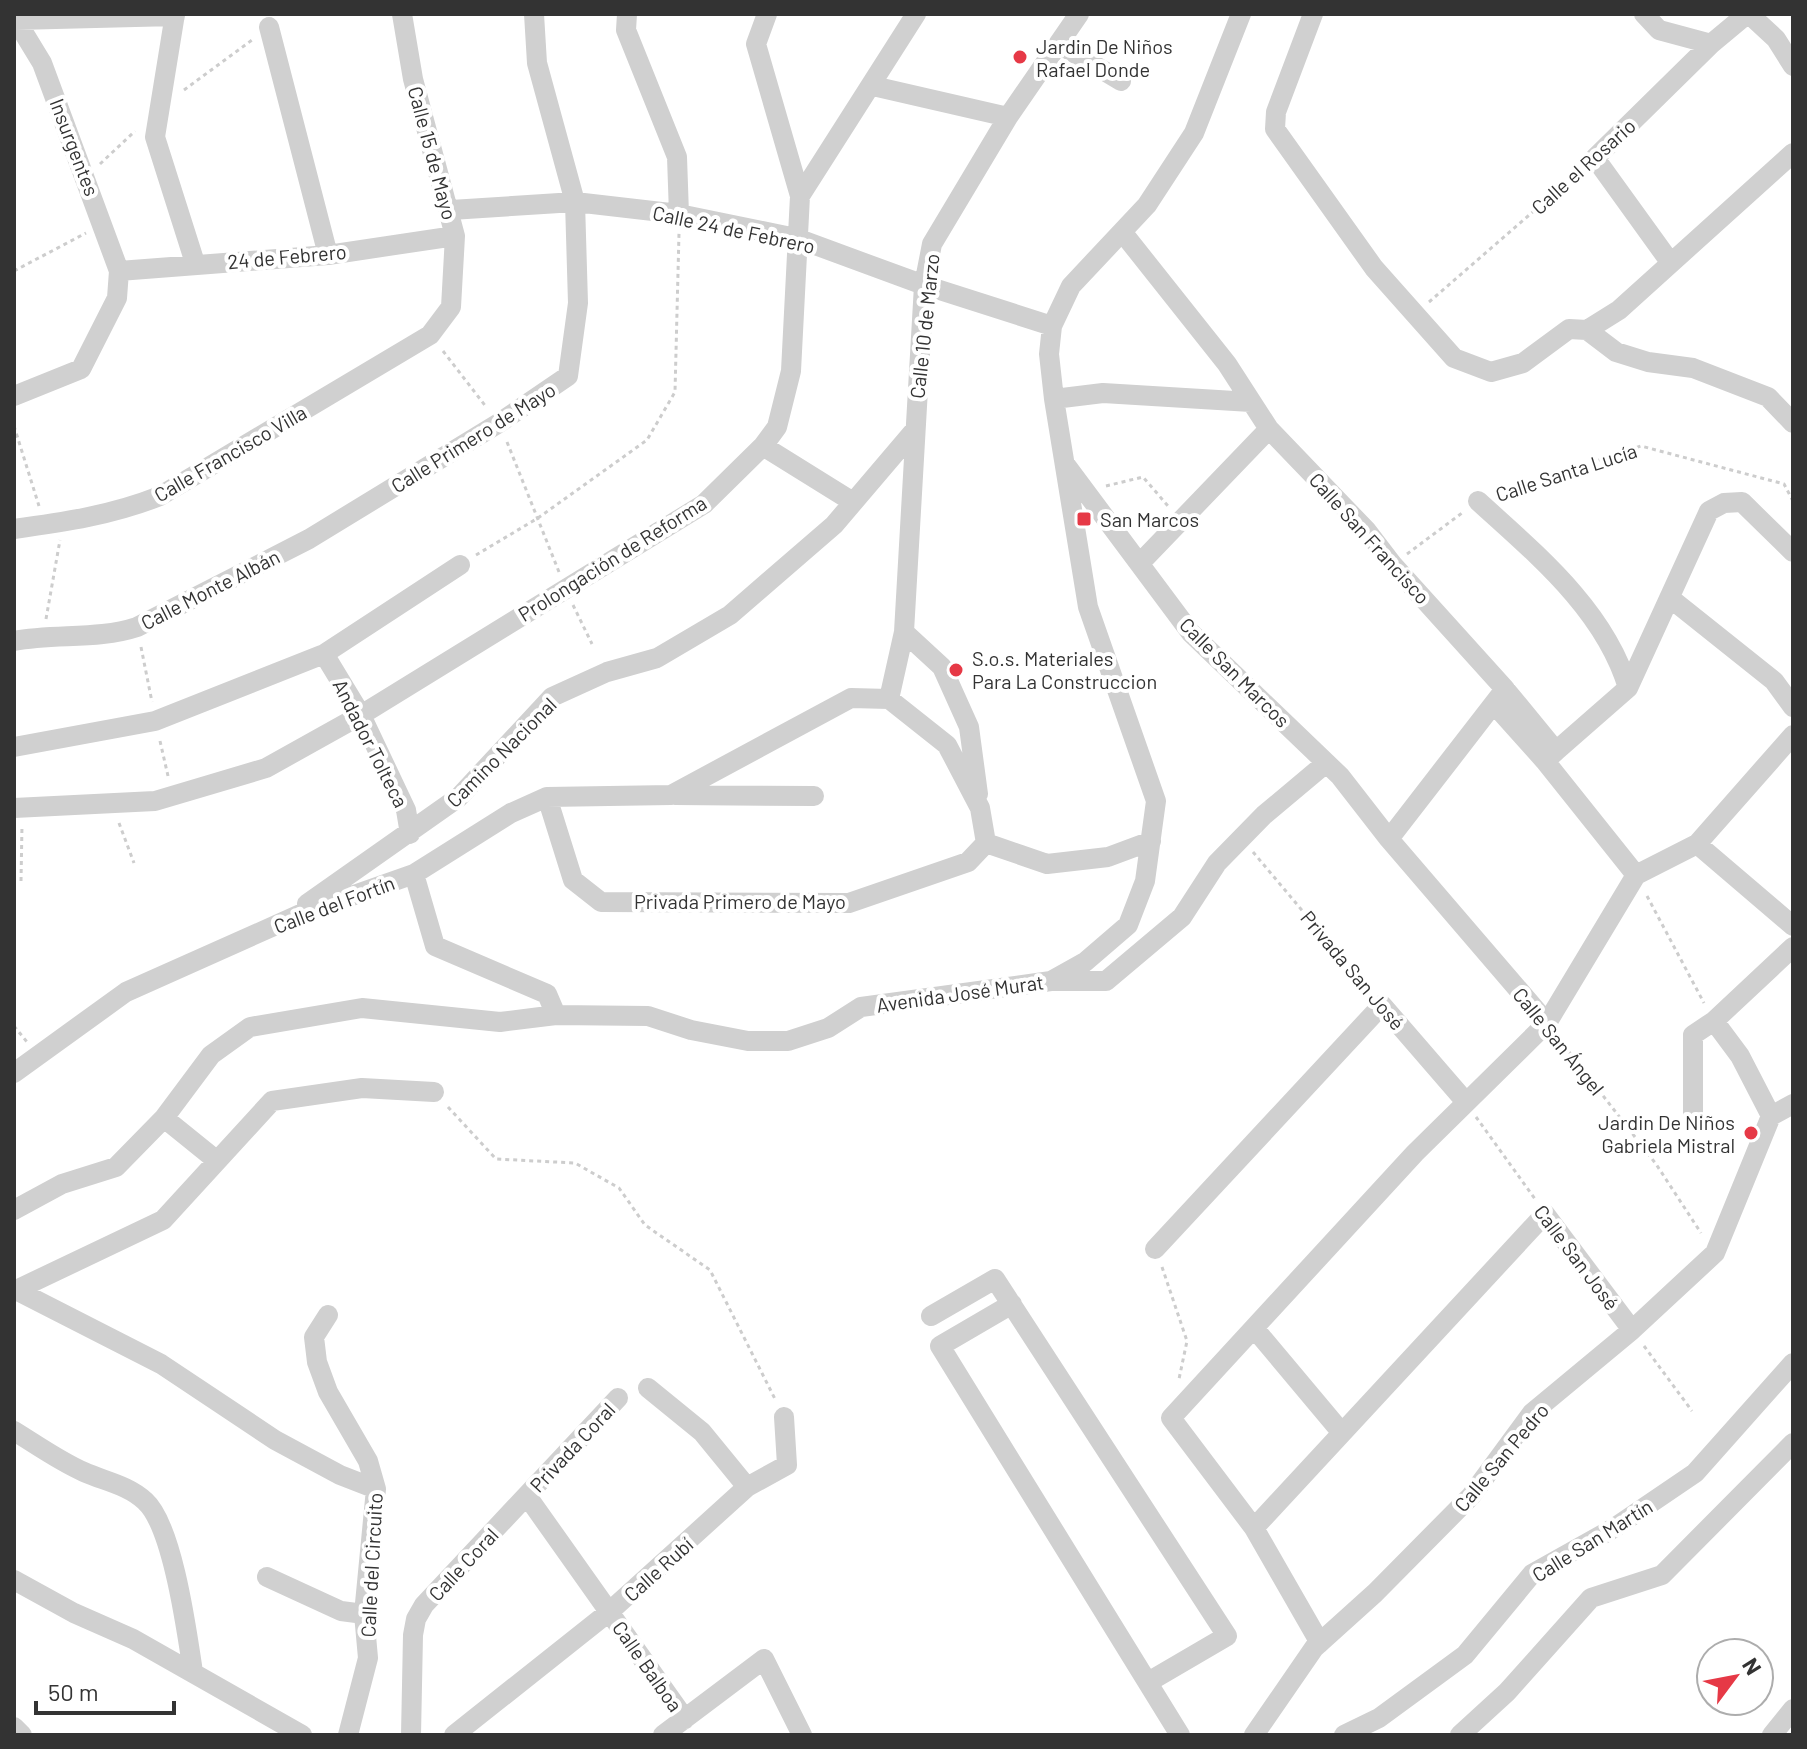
<svg xmlns="http://www.w3.org/2000/svg" width="1807" height="1749" font-family="Barlow,sans-serif">
<style>
.lines{fill:none;stroke-linecap:round;stroke-linejoin:round}
.path{stroke:#cdcdcd;stroke-width:3;stroke-dasharray:4 4;stroke-linecap:butt}
.minor{stroke:#d0d0d0;stroke-width:20}
.poi-dot{fill:#e63946;stroke:#fff;stroke-width:3}
.labels{text-anchor:middle;dominant-baseline:central;stroke-width:8;stroke-linejoin:round;paint-order:stroke}
.poi-label{font-size:20px;fill:#333;stroke:#fff;text-anchor:start}
.street-label{font-size:20px;fill:#333;stroke:#fff}
</style>
<rect width="100%" height="100%" fill="#fff"/>
<g class="lines">
<path class="path" d="M184 90 252 40
M100 164 135 131
M14 271 86 233
M1429 302 1580 171
M443 351 487 408
M14 426 39 506
M507 442 559 572
M1106 486 1143 477 1168 506
M1500 493 1641 446 1784 484 1793 501
M1407 554 1462 513
M476 555 538 518 647 440 675 392 679 233
M573 605 592 644
M46 619 60 540
M141 647 152 702
M160 741 168 776
M119 823 134 863
M1253 852 1369 990
M21 881 22 825
M1647 896 1704 1003
M14 1026 27 1042
M1559 1039 1656 1164 1701 1233
M448 1107 496 1159 575 1163 619 1188 645 1225 710 1270 776 1401
M1476 1117 1535 1199
M1162 1267 1187 1341 1179 1379
M1644 1346 1692 1411"/>
<path class="minor" d="M175 14 155 137 195 263
M627 14 626 30 677 157 679 214
M767 14 756 44 800 196
M1313 14 1276 112 1275 129 1374 268 1454 358 1491 372 1523 363 1569 329 1587 330 1616 352 1648 362 1693 368 1768 397 1793 423
M1644 14 1659 30 1711 44
M1749 14 1776 39 1793 66
M14 17 42 63 119 271 117 298 81 369 14 396
M16 20 175 16
M269 27 328 255
M1059 44 1121 81
M873 86 1008 117
M451 210 575 202 679 214 796 238 924 285 1052 326
M1123 233 1227 364 1269 429 1367 531 1393 565 1505 689 1556 751 1545 761 1636 875
M1670 262 1595 158 1711 44 1747 14
M119 271 328 255 455 236
M1587 330 1619 310 1793 153
M1054 399 1103 393 1251 402
M763 446 853 502
M1065 464 1191 633 1340 776 1389 839 1547 1023
M1478 501C1536 554 1605 610 1628 688
M14 529C65 522 112 515 160 496L430 335 451 307 455 236 413 79 402 14
M1141 562 1269 429
M1670 598 1774 681 1793 707
M904 632 942 667 969 727 978 794
M14 641C55 633 98 640 137 627L309 539 499 423 568 376 578 303 575 202 537 63 534 14
M324 654 361 715 406 810 410 834
M1494 704 1545 761
M14 747 155 721 324 654 460 565
M1556 751 1628 688 1709 511 1724 503 1742 502 1793 552
M675 795 814 796
M547 797 573 880 601 902 849 903 968 862 986 843
M14 808 155 801 266 768 361 715 704 504 763 446 777 427 791 371 800 196 916 14
M1389 839 1505 689
M986 843 980 808 947 745 889 699 904 632 924 285 932 244 1008 117 1079 14
M986 843 1047 864 1108 857 1151 841
M1697 844 1793 926
M414 874 435 946 547 994 556 1015
M307 904 459 797 552 697 607 672 657 658 730 615 834 525 914 431
M1054 981H1106L1182 917 1217 863 1264 815 1326 763
M1714 1021 1740 1056 1771 1116
M14 1073 126 992 303 913 414 874 511 813 547 797 671 795 851 698 889 699
M164 1118 216 1160
M1693 1120V1035L1714 1021 1793 947
M14 1210 62 1184 116 1167 164 1118 211 1055 250 1027 362 1008 500 1022 556 1015 648 1016 691 1030 748 1041H788L828 1028 861 1007 1051 981 1085 962 1128 925 1145 881 1156 801 1088 607 1054 399 1049 354 1052 326 1071 286 1147 205 1194 133 1241 14
M1155 1249 1382 1005 1465 1101
M16 1290 161 1364 275 1440 340 1475 376 1489
M14 1291 163 1220 272 1101 362 1088 434 1092
M1012 1304 940 1346 1180 1735
M328 1315 314 1337 317 1362 328 1392 368 1461 376 1489 364 1614 368 1658 348 1735
M931 1316 995 1279 1227 1636 1150 1681
M1254 1328 1342 1433
M648 1388 702 1432 747 1487
M14 1431C37 1445 59 1461 84 1472 104 1481 128 1485 145 1501 173 1526 187 1633 193 1672
M527 1496 685 1719
M1254 1528 1545 1214 1632 1330
M267 1577 341 1611 364 1614
M14 1580 74 1613 133 1639 302 1735
M1320 1643 1254 1528 1171 1418 1415 1153 1547 1023 1636 875 1697 844 1793 735
M14 1727 22 1735
M411 1735 413 1635 416 1619 424 1605 618 1398
M454 1735 609 1612 747 1487 787 1465 784 1417
M663 1735 764 1659 802 1735
M1254 1735 1314 1648 1375 1593 1471 1496 1532 1413 1632 1330 1715 1253 1771 1116 1793 1104
M1344 1735 1379 1718 1465 1655 1532 1574 1614 1528 1695 1473 1793 1363
M1460 1735 1507 1692 1591 1598 1662 1575 1793 1443
M1772 1735 1793 1709"/>
</g>
<g class="poi-dot">
<circle cx="1020" cy="57" r="8"/>
<rect x="1076" y="511" width="16" height="16" rx="4"/>
<circle cx="956" cy="670" r="8"/>
<circle cx="1751" cy="1133" r="8"/>
</g>
<g class="labels">
<g class="poi-label">
<text x="1036" y="46">Jardin De Niños<tspan x="1036" dy="23">Rafael Donde</tspan></text>
<text x="1100" y="519">San Marcos</text>
<text x="972" y="658">S.o.s. Materiales<tspan x="972" dy="23">Para La Construccion</tspan></text>
<text x="1735" y="1122" text-anchor="end">Jardin De Niños<tspan x="1735" dy="23">Gabriela Mistral</tspan></text>
</g>
<g class="street-label">
<text transform="translate(75 147) rotate(69)">Insurgentes</text>
<text transform="translate(433 153) rotate(75)">Calle 15 de Mayo</text>
<text transform="translate(1583 166) rotate(-42)">Calle el Rosario</text>
<text transform="translate(734 229) rotate(12)">Calle 24 de Febrero</text>
<text transform="translate(287 256) rotate(-5)">24 de Febrero</text>
<text transform="translate(924 326) rotate(-84)">Calle 10 de Marzo</text>
<text transform="translate(473 437) rotate(-32)">Calle Primero de Mayo</text>
<text transform="translate(230 453) rotate(-30)">Calle Francisco Villa</text>
<text transform="translate(1566 472) rotate(-18)">Calle Santa Lucía</text>
<text transform="translate(1370 538) rotate(48)">Calle San Francisco</text>
<text transform="translate(612 558) rotate(-32)">Prolongación de Reforma</text>
<text transform="translate(210 589) rotate(-27)">Calle Monte Albán</text>
<text transform="translate(1235 672) rotate(45)">Calle San Marcos</text>
<text transform="translate(371 743) rotate(63)">Andador Tolteca</text>
<text transform="translate(501 752) rotate(-45)">Camino Nacional</text>
<text x="740" y="901">Privada Primero de Mayo</text>
<text transform="translate(334 904) rotate(-21)">Calle del Fortín</text>
<text transform="translate(1353 970) rotate(50)">Privada San José</text>
<text transform="translate(960 993) rotate(-8)">Avenida José Murat</text>
<text transform="translate(1559 1041) rotate(51)">Calle San Ángel</text>
<text transform="translate(1577 1257) rotate(53)">Calle San José</text>
<text transform="translate(572 1447) rotate(-47)">Privada Coral</text>
<text transform="translate(1501 1457) rotate(-50)">Calle San Pedro</text>
<text transform="translate(1592 1540) rotate(-32)">Calle San Martín</text>
<text transform="translate(463 1564) rotate(-47)">Calle Coral</text>
<text transform="translate(371 1565) rotate(-87)">Calle del Circuito</text>
<text transform="translate(658 1569) rotate(-42)">Calle Rubí</text>
<text transform="translate(648 1666) rotate(55)">Calle Balboa</text>
</g>
</g>
<rect width="1807" height="1749" fill="none" stroke="#333333" stroke-width="32"/>
<g transform="translate(1735 1677) rotate(58)"><circle r="38" fill="#ffffff" stroke="#adadad" stroke-width="2"/>
<path d="M0-6L14 30L0 20L-14 30Z" fill="#e63946"/>
<text y="-12" font-size="22" font-weight="bold" text-anchor="middle" fill="#333333">N</text>
</g>
<path d="M36 1701v12h138v-12" fill="none" stroke="#333333" stroke-width="4"/>
<text x="48" y="1701" font-size="24" fill="#333333" stroke="#ffffff" stroke-width="6" paint-order="stroke">50 m</text>
</svg>
